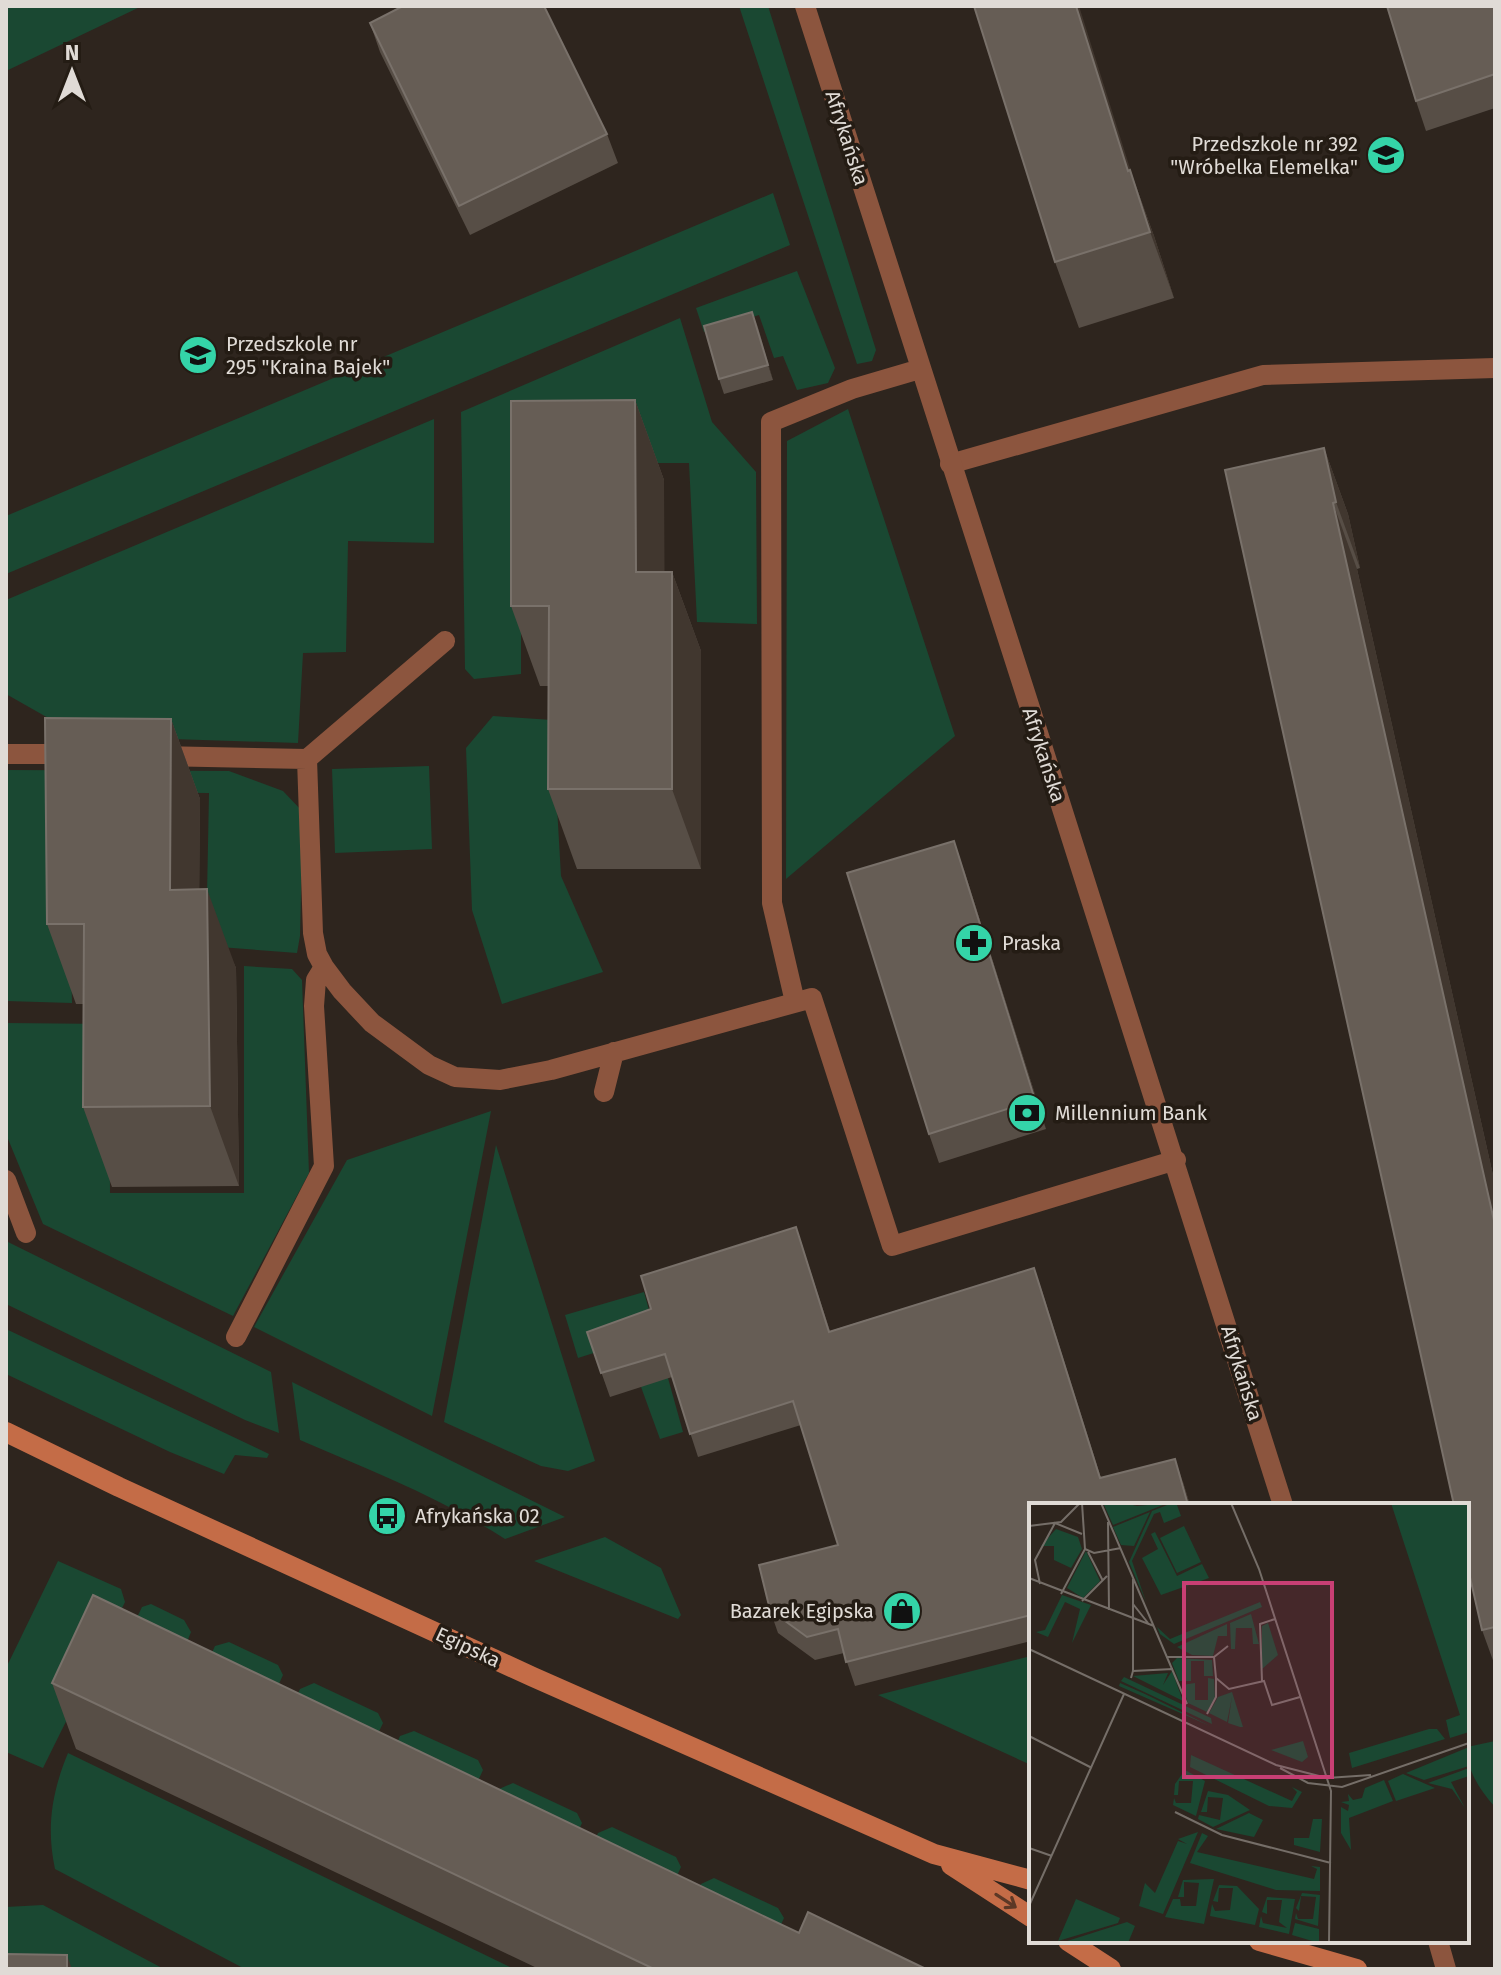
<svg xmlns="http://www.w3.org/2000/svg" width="1501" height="1975" font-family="'Fira Sans',sans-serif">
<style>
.green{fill:#1a4832}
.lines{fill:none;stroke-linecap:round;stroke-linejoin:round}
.lane{stroke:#8c553e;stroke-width:20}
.street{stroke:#8c553e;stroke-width:20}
.secondary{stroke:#c46c47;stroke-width:20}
.wall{fill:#574e46}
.shaded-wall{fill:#41372f}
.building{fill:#665d55;stroke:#79716a;stroke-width:2}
.oneway{stroke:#5c3826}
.labels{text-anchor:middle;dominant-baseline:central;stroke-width:7;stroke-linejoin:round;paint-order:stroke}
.street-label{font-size:20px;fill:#e0dbd6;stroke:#241c14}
.poi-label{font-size:20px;fill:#e0dbd6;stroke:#241c14;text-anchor:start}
.inset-road{fill:none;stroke:#756e68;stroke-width:2}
.view{fill:#c83f74;fill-opacity:0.15;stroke:#c83f74;stroke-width:4}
.inset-edge{fill:none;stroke:#e0dbd6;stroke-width:4}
</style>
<rect width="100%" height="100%" fill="#2e251e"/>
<path class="green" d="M6 6H142L6 71Z
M739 6H768L876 350 872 361 857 364Z
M773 193 790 245 6 574V516Z
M797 271 835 368 828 383 797 390 783 356 774 358 759 315 704 332 696 308Z
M680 318 712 422 756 472 757 624 697 622 689 463H521V674L474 679 465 669 461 412Z
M848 409 955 736 786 879 787 441Z
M434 419V543L348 541 346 652 303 653 298 743 80 736 6 694V600Z
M493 716 552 720 561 876 603 972 502 1004 472 910 466 748Z
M429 766 432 849 335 853 332 769Z
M6 770 229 771 283 791 303 812 300 936 297 953 206 946 209 793 67 792 72 1003 6 1001Z
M244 966 292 969 302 980 309 1173 233 1316 43 1224 6 1134V1023L109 1024 110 1193H244Z
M491 1111 432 1416 254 1327 347 1160Z
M496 1145 595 1461 568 1471 541 1466 444 1422Z
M6 1241 271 1372 279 1433 245 1420 6 1304Z
M644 1292 683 1432 660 1439 625 1343 578 1358 565 1315Z
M6 1329 269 1454 267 1458 235 1455 224 1474 170 1452 6 1374Z
M292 1382 565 1517 505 1539C441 1498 370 1470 300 1440Z
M605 1537 661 1568 681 1615 678 1619 534 1561Z
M58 1561 121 1589 125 1602 43 1768 6 1752V1668Z
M151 1604 184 1620 191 1632 172 1679 120 1653 142 1607Z
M229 1642 278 1665 283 1675 261 1723 194 1691 215 1646Z
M1031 1656V1765L878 1695Z
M314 1683 378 1713 383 1723 361 1770 280 1732 300 1689Z
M414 1731 478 1760 483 1770 461 1818 380 1779 400 1736Z
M1495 1741V1807C1479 1789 1467 1771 1467 1747Z
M68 1753 514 1969H245L55 1869C46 1827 52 1792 68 1753Z
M513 1783 577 1813 582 1823 560 1871 480 1832 499 1789Z
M612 1827 676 1857 681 1867 659 1915 579 1877 598 1833Z
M714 1878 778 1908 784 1918 762 1965 681 1928 701 1884Z
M43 1905 164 1969H6V1907Z"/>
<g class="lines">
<path class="lane" d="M950 464 1263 375 1495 368"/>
<path class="street" d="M805 6C964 506 1127 1004 1283 1505
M6 754H70
M158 756 307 759 445 641
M307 759 313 933 317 954 324 967 342 991 372 1023 429 1065 455 1077 500 1080 551 1070 812 998 892 1246 1176 1160
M795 1002 772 903 771 422 852 389 920 369
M604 1092 614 1052
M6 1180 26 1233
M236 1337 324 1166 314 1006 316 980 324 967
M1438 1941 1446 1969"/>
<path class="secondary" d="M6 1432 119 1487 533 1677 934 1854 1031 1880
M951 1865 1031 1917
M1068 1941 1111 1969
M1259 1941 1357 1969"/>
</g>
<path class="wall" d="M1495 6V108L1426 131 1416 101Z
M370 23 607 134 618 163 470 235 380 52Z
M1133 178 1154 236 1174 298 1079 328 1055 262Z
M752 312 773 380 724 394 719 379Z
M635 400 664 480V572H672L701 651V869H577L548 789 549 686H540L511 606Z
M1324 448 1348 514 1360 568 1357 569 1495 1184V1666L1482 1630Z
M171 719 200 799 199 889 236 968 239 1186 112 1187 83 1107 84 1004H76L47 924Z
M964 870 1046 1129 939 1163 929 1134Z
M796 1227 830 1331 1034 1268 1042 1291 1101 1478 1183 1482 1190 1505H1031V1641L855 1686 844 1653 815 1660 778 1633 770 1610 838 1545 801 1425 698 1457 672 1377 610 1397 587 1332 651 1309Z
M52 1683 799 1933 926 1969H539L76 1749Z"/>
<path class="shaded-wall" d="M1076 6H1079L1133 178 1154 236 1174 298 1128 171Z
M752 312 758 327 773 380 768 365Z
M635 400 664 480 665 651 636 572Z
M1324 448 1348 514 1360 568 1336 502Z
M1333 503 1357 569 1495 1184V1225Z
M672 572 701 651V869L672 789Z
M171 719 200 799 199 969 170 890Z
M954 841 964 870 1046 1129 1035 1100Z
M207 889 236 968 239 1186 210 1106Z
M796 1227 804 1251 837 1355 829 1332Z
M1034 1268 1042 1291 1108 1502 1100 1478Z
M1175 1459 1183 1482 1190 1505H1188Z
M67 1955 72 1969H67Z"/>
<path class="building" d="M403 6H544L607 134 459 206 370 23Z
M974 6H1076L1128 171 1130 170 1150 232 1055 262Z
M1387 6H1495V74L1416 101Z
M752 312 768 365 719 379 704 326Z
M635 400 636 572H672V789H548L549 606H511V401Z
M1324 448 1336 502 1333 503 1495 1225V1627L1482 1630 1467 1564V1505H1454L1225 470Z
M45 718 171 719 170 890 207 889 210 1106 83 1107 84 924H47Z
M954 841 1035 1100 929 1134 847 873Z
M796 1227 829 1332 1034 1268 1100 1478 1175 1459 1188 1505H1031V1615L846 1662 838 1629 807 1637 770 1610 759 1565 838 1545 793 1401 690 1434 665 1354 601 1373 587 1332 651 1309 641 1276Z
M93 1595 799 1933 808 1912 926 1969H654L52 1683Z
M6 1954 67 1955V1969H6Z"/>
<defs><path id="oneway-shaft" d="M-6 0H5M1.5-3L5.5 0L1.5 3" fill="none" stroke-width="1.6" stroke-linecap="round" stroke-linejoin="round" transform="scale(2)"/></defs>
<use class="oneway" href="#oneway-shaft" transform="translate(1006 1901) rotate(33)"/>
<defs>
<symbol id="school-disc" viewBox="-11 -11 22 22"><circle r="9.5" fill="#34d4a8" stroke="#241c14"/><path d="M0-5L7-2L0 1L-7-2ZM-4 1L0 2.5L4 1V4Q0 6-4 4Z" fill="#111"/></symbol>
<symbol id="pharmacy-disc" viewBox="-11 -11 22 22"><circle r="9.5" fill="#34d4a8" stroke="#241c14"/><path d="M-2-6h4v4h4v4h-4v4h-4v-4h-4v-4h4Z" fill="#111"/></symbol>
<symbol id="bank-disc" viewBox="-11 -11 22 22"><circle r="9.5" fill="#34d4a8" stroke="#241c14"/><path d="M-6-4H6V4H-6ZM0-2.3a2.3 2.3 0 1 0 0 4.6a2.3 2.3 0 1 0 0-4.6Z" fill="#111"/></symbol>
<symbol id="bus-disc" viewBox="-11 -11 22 22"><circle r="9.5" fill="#34d4a8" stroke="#241c14"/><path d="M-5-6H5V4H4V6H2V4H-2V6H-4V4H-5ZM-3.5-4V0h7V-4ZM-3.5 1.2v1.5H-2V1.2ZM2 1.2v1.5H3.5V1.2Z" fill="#111"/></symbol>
<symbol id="shop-disc" viewBox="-11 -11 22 22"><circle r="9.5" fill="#34d4a8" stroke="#241c14"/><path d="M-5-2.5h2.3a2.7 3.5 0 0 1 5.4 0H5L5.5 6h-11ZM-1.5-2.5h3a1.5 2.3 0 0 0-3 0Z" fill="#111"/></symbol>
</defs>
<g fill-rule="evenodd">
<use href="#school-disc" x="1364" y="133" width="44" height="44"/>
<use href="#school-disc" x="176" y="333" width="44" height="44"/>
<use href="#pharmacy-disc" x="952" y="921" width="44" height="44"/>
<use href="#bank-disc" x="1005" y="1091" width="44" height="44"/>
<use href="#bus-disc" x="365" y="1494" width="44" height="44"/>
<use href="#shop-disc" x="880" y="1589" width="44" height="44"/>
</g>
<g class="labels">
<g class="street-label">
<text transform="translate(847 138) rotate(72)">Afrykańska</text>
<text transform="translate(1044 755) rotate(72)">Afrykańska</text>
<text transform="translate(1242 1373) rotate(73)">Afrykańska</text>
<text transform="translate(468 1647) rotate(25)">Egipska</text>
</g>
<g class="poi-label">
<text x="1358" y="144" text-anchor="end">Przedszkole nr 392<tspan x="1358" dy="23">"Wróbelka Elemelka"</tspan></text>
<text x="226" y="344">Przedszkole nr<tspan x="226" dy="23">295 "Kraina Bajek"</tspan></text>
<text x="1002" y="943">Praska</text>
<text x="1055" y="1113">Millennium Bank</text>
<text x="415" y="1516">Afrykańska 02</text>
<text x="874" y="1611" text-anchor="end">Bazarek Egipska</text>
</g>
</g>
<g transform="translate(1029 1503)">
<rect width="440" height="440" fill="#2e251e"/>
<path d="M95 0 108 3 139 0 84 22 75 2ZM143 0H153L148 2 152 13 135 20 131 9 125 11 103 58 117 99 100 59 123 8ZM362 0H440V229L421 235 417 217 431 212ZM121 9 105 43 92 42 84 24ZM155 23 172 59 148 70 131 35ZM27 26 49 34 53 46 42 65 25 57V43H12ZM126 29 148 73 173 61 180 75 132 92 113 55 129 46 122 31ZM57 48 71 78 54 95 38 85ZM33 92 62 102 43 140 51 106 36 99 19 134 7 129 16 127ZM231 99 233 104 145 141 131 131 128 124 141 136ZM222 111 230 141H224L223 125H207L206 146H202L201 120ZM239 120 249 152 233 166V123ZM198 121V133H189L184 153 163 152 148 144ZM148 155 183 157 184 173H175V158H162V178H150L143 160ZM143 168 154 198 104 173 139 170 134 182ZM95 174 182 215 183 221 92 178ZM179 175 185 176 186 195 178 209 159 200 153 182 166 180V197H179ZM91 180 116 191 181 223 90 183ZM203 189 214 224H211L199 220 203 194 198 219 180 210 189 194ZM400 226H408L416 236 323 265 320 250ZM274 238 279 254 273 259 242 247ZM440 244V263L395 277 377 270ZM162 252 263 298 268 289 263 284 273 289 263 305 240 303 161 264ZM440 265V273L422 279 436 305 423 286 399 280ZM156 267 176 278 167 313 144 302 145 295 147 300H162L164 278H150L149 292H145L146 281ZM374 271 406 285 367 298 359 278ZM355 277 364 298 320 315 322 347 312 330V304L319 308 320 302 312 299 320 298 319 291 324 297 333 295 336 285ZM179 288 199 292 221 307 184 324 169 316 170 312 191 317 194 295 179 294 178 309H172ZM220 310 234 317 225 334 187 326ZM284 316H293L291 349 265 342V335H280ZM169 329 134 411 110 403 116 380 126 390 149 338 158 341 149 336ZM173 330 179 333 168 349 285 376 288 366 282 363 291 364V388L247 387 161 360ZM185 376 175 421 136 414 144 396H151L152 403H167L170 380 155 379V394H149L154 377ZM190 382 208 383 230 406 226 422 181 413 183 401 186 408 201 407 204 385H190L189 399 184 398ZM273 390 291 392 289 423 266 416 267 410 269 416H284L287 394 272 393 270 408 267 405ZM238 394 266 396 260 431 230 424 232 413 234 420 258 425 250 419 253 397H238V411L233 409ZM47 396 91 415 89 420 29 438ZM98 419 106 423 99 440H32ZM266 420 290 426V440L263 432Z" fill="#1a4832"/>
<path class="inset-road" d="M72 0 158 201M202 0 230 66 302 288 300 440M79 19 80 107M0 23 32 19 51 0M56 46 65 50 92 45M59 49 74 78M0 75 125 123M11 81 6 57 26 20 53 31M32 91 56 46 53 0M53 98 78 73M104 101 119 120M0 146 247 262 298 275 342 272M138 154H185L199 143M185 154 187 175 200 186 235 178 243 202 271 194M104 168V76M102 175 104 168 144 166M233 178 231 121 246 116M178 211 187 194V175M0 233 63 265M251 265 279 280 313 284 440 240M146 309 193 332 302 360M0 345 23 353M0 403 95 191M439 440 440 370"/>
<path class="view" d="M155 80H303V274H155Z"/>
<rect width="440" height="440" class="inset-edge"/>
</g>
<rect width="1501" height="1975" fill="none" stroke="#e0dbd6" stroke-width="16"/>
<g transform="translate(72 72)" stroke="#241c14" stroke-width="6" paint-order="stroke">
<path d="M0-6L14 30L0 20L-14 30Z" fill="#e0dbd6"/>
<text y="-12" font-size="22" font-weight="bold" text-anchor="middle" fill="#e0dbd6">N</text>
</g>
</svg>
